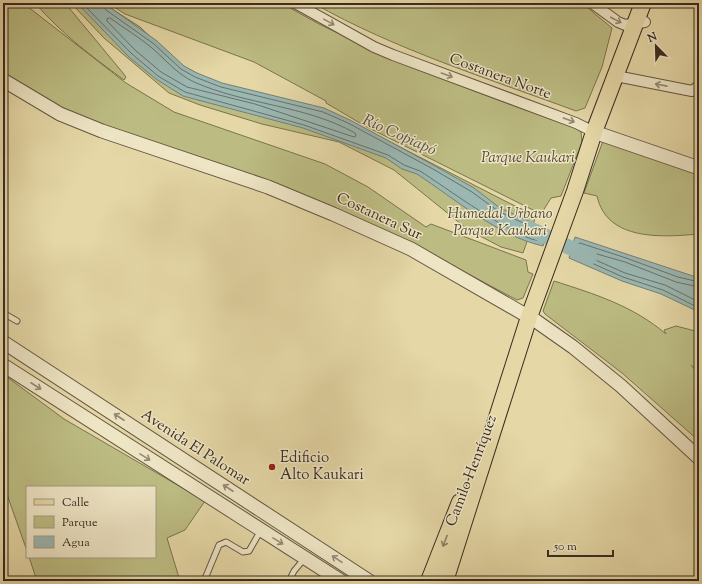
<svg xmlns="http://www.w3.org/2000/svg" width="702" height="584" font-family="'Sorts Mill Goudy',serif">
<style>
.green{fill:#bcbc82;stroke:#7a7451}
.water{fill:#9ab7b2;stroke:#737f78}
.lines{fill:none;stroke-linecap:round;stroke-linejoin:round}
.shore{stroke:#697169;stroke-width:1}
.river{stroke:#9ab7b2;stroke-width:15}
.service-casing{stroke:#635642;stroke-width:7}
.minor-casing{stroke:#635642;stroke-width:12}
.tertiary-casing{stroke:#635642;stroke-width:15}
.primary-casing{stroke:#382b20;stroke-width:18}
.service{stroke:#eee5c5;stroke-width:5}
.minor{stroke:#eee5c5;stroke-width:10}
.tertiary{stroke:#eee5c5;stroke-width:13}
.primary{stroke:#e5d7a6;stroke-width:16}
.oneway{stroke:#938872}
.oneway2{stroke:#8e8163}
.poi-dot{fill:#8f2418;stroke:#eee5c5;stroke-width:1.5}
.labels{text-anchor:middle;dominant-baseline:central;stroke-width:3;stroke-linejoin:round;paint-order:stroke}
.street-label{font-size:15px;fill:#382b20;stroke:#eee5c5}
.park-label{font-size:15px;font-style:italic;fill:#524834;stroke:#eee5c5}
.poi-label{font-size:15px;fill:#382b20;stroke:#eee5c5;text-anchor:start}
.water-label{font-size:16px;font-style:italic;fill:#504e44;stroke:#eee5c5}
</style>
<rect width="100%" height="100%" fill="#e5d7a6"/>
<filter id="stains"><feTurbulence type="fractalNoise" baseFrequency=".005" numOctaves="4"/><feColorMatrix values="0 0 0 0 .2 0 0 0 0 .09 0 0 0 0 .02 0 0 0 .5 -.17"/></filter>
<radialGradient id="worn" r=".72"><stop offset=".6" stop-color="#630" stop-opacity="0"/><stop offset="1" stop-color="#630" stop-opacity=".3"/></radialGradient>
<path class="green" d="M3 3H23L126 83 174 112 325 164 368 187 426 227 431 224 526 260 528 272 533 274 523 298 517 300 429 253 62 112 3 76Z
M35 3H65L123 73 126 77 124 80C90 55 63 35 35 3Z
M71 3H103L140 27 181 66 224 86 367 130 507 202 536 216 523 253 501 247 482 237 466 228 394 170 339 142 262 124 200 105 169 93 104 38Z
M108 3H281L319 24 379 53 576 128 581 132 582 142 561 196 551 198 541 214 365 126 326 103V101L254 62 125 14Z
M313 3H582L612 28 602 67 585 108 576 111C487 78 396 50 313 3Z
M603 141 699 175V234C664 237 607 242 597 196L584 193Z
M554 281C595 294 633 306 666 334L664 330 676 326 699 332V373L691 365 699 375V441L622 373 545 314 543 311Z
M3 374 64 419 205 501 185 530 167 538 180 581H37L29 557H155V487H27V551L3 483Z"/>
<path class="water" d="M77 3H104L157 41 184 66 197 73 222 83 324 108 350 120 435 166 474 188 500 208 549 230 543 246C498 236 455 199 417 174L402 169 386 158 303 128 183 96 156 79 129 57Z
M575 237 699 278V312L661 294 622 281 569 258Z"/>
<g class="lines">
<path class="shore" d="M82 3 132 54 158 76 185 92 304 125 388 155 404 165 420 171C438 182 525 246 541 240L542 232 498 211 472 192 433 169 348 123 323 112 221 87 195 77 181 69 154 44 106 10 102 3
M110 18C124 28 139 37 152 48 166 60 177 74 194 82 246 105 305 105 355 133L356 136 354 137 255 104 187 87 161 72 135 50 107 21V19Z
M699 282 678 277 626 258 580 243 577 244 574 254 576 256 623 277 663 290 699 308
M699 287 676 282 625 262 583 250 581 251 582 254 625 273 665 285 699 302"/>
<path class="river" d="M528 228 590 257"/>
<defs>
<path id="service" d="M3 313 17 321
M204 581 219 545 226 542 243 552 249 551 261 530
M289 581 294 571 304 559"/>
<path id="minor" d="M295 3 374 47 393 55 576 123 594 132
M592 3 618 22 625 25 645 22
M616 76 692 91 699 86"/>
<path id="tertiary" d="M3 80 60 114 102 131 268 187 333 214 411 249 536 321 573 347 621 386 699 458
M594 132 699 168
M3 342 369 581
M3 365 341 581"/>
<path id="primary" d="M429 581 460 502
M445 581 529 317 575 191 594 132 643 3"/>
</defs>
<use href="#service" class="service-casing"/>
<use href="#minor" class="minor-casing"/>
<use href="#tertiary" class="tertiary-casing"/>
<use href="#primary" class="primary-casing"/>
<use href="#service" class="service"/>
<use href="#minor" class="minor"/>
<use href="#tertiary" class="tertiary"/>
<use href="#primary" class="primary"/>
</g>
<defs><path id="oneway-shaft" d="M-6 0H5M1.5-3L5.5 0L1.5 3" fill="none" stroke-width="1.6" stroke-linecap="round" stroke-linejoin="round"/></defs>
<g class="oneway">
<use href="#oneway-shaft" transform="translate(616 20) rotate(28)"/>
<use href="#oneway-shaft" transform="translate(329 22) rotate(29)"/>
<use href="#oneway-shaft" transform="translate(447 75) rotate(20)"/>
<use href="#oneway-shaft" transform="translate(661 85) rotate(-169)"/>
<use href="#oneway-shaft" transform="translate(569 120) rotate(20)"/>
<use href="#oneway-shaft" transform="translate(36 386) rotate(33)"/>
<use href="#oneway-shaft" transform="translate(119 417) rotate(-147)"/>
<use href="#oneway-shaft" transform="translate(145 457) rotate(32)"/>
<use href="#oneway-shaft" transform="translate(228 488) rotate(-147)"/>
<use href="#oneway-shaft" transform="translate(278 541) rotate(32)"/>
<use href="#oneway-shaft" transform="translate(337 559) rotate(-146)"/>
</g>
<use class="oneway2" href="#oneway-shaft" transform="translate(445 541) rotate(111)"/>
<circle class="poi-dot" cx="272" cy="467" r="4"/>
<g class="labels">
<g class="street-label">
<text transform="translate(500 77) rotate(20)">Costanera Norte</text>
<text transform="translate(379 217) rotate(25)">Costanera Sur</text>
<text transform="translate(195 448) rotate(33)">Avenida El Palomar</text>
<text transform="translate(472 471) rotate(-69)">Camilo Henríquez</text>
</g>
<g class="park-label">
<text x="528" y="158">Parque Kaukari</text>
<text x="500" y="214">Humedal Urbano<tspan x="500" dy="17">Parque Kaukari</tspan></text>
</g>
<g class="poi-label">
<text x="280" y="458">Edificio<tspan x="280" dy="17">Alto Kaukari</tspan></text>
</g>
<g class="water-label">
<text transform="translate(399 136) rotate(24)">Río Copiapó</text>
</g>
</g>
<rect width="702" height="584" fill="none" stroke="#e5d7a6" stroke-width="16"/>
<rect x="4" y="4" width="694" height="576" fill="none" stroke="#382b20" stroke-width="2"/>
<rect x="8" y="8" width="686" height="568" fill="none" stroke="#382b20"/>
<rect x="26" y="486" width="130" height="72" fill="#eee5c5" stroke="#a59b83"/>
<rect x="34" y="499" width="20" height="6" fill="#e5d7a6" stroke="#a59b83"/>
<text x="62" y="506" font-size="12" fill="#382b20">Calle</text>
<rect x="34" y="516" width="20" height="12" fill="#bcbc82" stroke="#a59b83"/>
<text x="62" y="526" font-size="12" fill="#382b20">Parque</text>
<rect x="34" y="536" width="20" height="12" fill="#9ab7b2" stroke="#a59b83"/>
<text x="62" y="546" font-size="12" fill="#382b20">Agua</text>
<g transform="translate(656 46) rotate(337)" stroke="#eee5c5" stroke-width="3" paint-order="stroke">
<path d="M0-3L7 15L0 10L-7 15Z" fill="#382b20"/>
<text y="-6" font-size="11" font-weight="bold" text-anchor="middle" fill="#382b20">N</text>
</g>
<path d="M548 550v6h65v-6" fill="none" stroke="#382b20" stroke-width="2"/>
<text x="554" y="550" font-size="12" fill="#382b20" stroke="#eee5c5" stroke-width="3" paint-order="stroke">50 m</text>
<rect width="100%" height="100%" filter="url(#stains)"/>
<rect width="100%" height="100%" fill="url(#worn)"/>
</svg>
